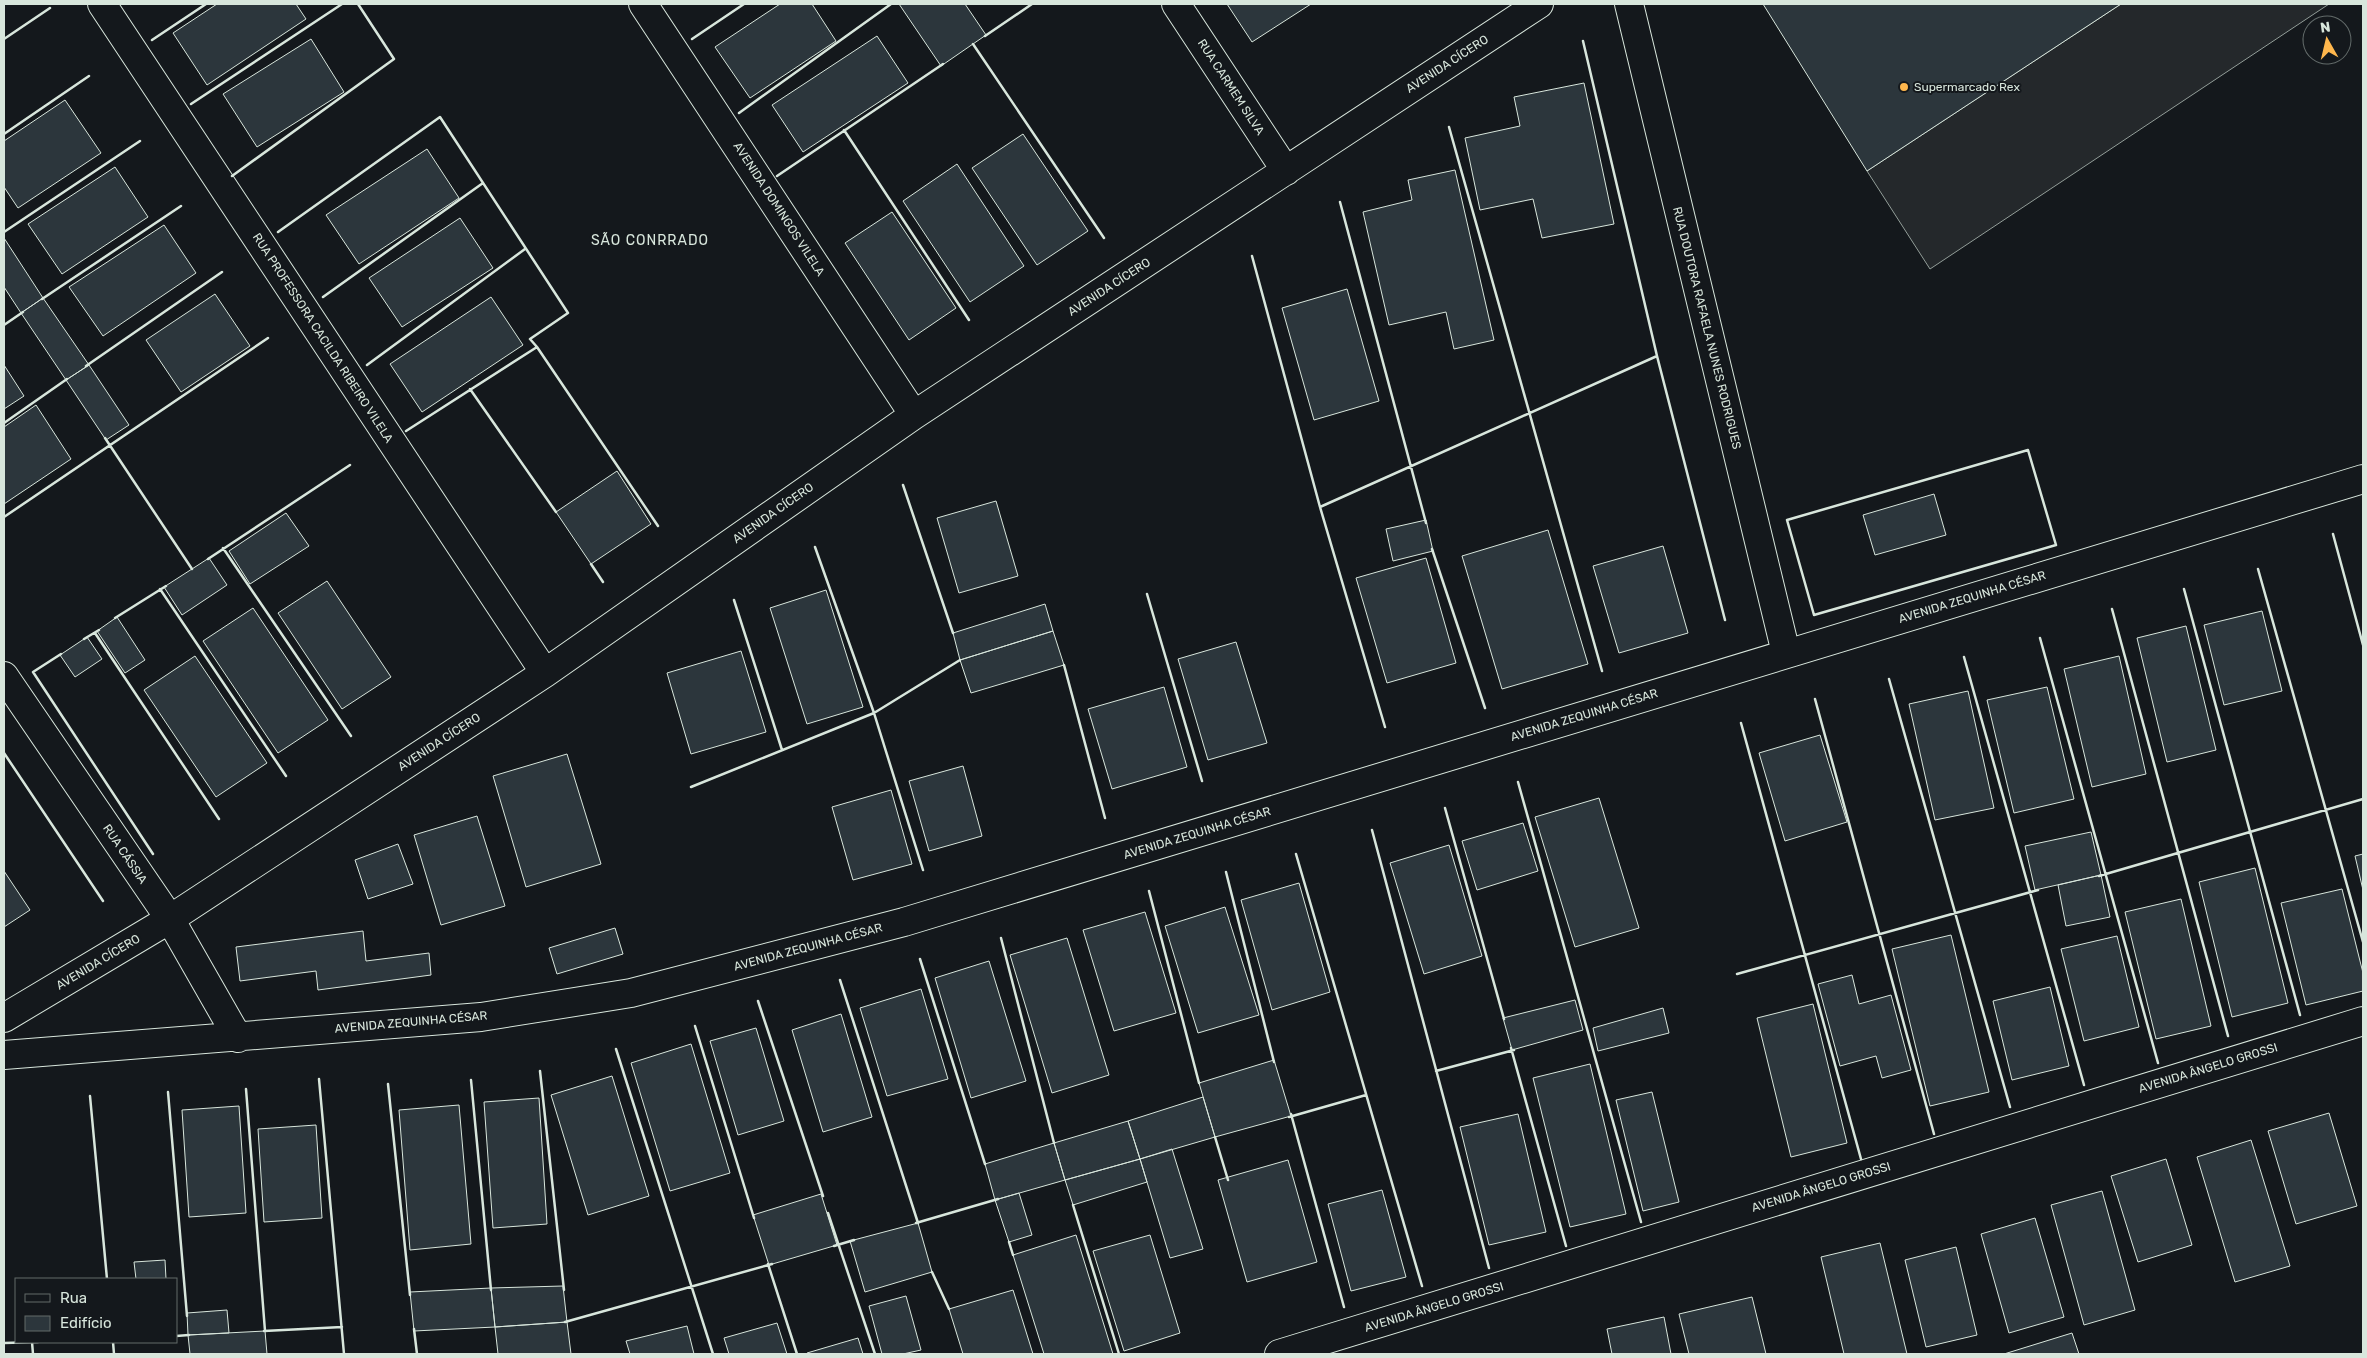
<svg xmlns="http://www.w3.org/2000/svg" width="2367" height="1358" font-family="Rubik,sans-serif">
<style>
.parking{fill:#24282b;stroke:#939e99}
.building{fill:#2c363c;stroke:#d8e6dc}
.lines{fill:none;stroke-linecap:round;stroke-linejoin:round}
.minor-casing{stroke:#d8e6dc;stroke-width:30}
.minor{stroke:#14181c;stroke-width:28}
.wall{stroke:#d8e6dc;stroke-width:2.5}
.poi-dot{fill:#ffb74d;stroke:#14181c;stroke-width:2}
.labels{text-anchor:middle;dominant-baseline:central;stroke-width:4;stroke-linejoin:round;paint-order:stroke}
.street-label{font-size:12px;fill:#d8e6dc;stroke:#14181c}
.poi-label{font-size:12px;fill:#d8e6dc;stroke:#14181c;text-anchor:start}
.neighbourhood-label{font-size:14px;letter-spacing:1px;fill:#d8e6dc;stroke:#14181c}
</style>
<rect width="100%" height="100%" fill="#14181c"/>
<path class="parking" d="M2121 4H2329L1930 269 1867 171Z"/>
<path class="building" d="M217 4H296L306 19 207 85 173 33Z
M780 4H812L836 41 750 98 715 47Z
M899 4H965L986 35 941 66Z
M1227 4H1311L1252 42Z
M1763 4H2121L1867 171Z
M877 36 908 83 803 152 772 105Z
M311 39 344 92 257 147 223 94Z
M1584 83 1614 224 1542 238 1533 199 1480 210 1465 138 1520 126 1514 97Z
M65 100 101 153 18 208 4 187V141Z
M1023 134 1088 231 1037 265 972 168Z
M427 149 459 198 359 264 326 215Z
M957 164 1024 266 970 302 903 201Z
M115 167 148 217 62 274 28 224Z
M1455 170 1494 340 1454 349 1446 312 1389 325 1363 212 1412 200 1408 180Z
M892 212 956 308 909 340 845 243Z
M460 218 493 268 402 327 369 278Z
M164 225 196 273 103 336 69 287Z
M4 238 43 298 21 313 4 287Z
M1347 289 1379 401 1314 420 1282 308Z
M215 294 250 346 181 392 146 340Z
M491 297 523 345 422 412 390 364Z
M43 298 89 365 66 380 21 313Z
M4 365 24 396 4 409Z
M89 365 129 425 106 440 66 380Z
M36 405 71 459 4 504V427Z
M617 471 651 524 591 564 556 512Z
M1934 494 1946 535 1875 555 1863 515Z
M996 501 1018 576 959 593 937 518Z
M286 513 309 546 250 584 229 551Z
M1426 520 1433 551 1393 561 1386 529Z
M1548 530 1588 664 1502 689 1462 556Z
M1663 546 1688 633 1619 653 1593 566Z
M209 558 227 585 182 615 164 587Z
M1426 558 1456 663 1387 683 1356 578Z
M327 581 391 677 342 709 278 613Z
M826 590 863 707 807 724 770 608Z
M1045 604 1053 631 960 660 953 633Z
M253 608 328 720 278 753 203 641Z
M2262 611 2282 691 2224 705 2204 625Z
M117 617 145 660 125 673 97 631Z
M2186 626 2216 750 2167 762 2137 638Z
M1053 631 1064 665 971 693 960 660Z
M87 637 102 659 75 677 60 655Z
M1236 642 1267 743 1208 760 1178 659Z
M741 651 766 732 691 754 667 673Z
M195 656 267 763 216 797 144 690Z
M2119 656 2146 774 2092 787 2064 669Z
M1164 687 1187 767 1112 789 1088 709Z
M2047 687 2074 799 2014 813 1987 700Z
M1968 691 1994 808 1935 820 1909 704Z
M1820 735 1847 822 1785 841 1759 753Z
M567 754 601 864 526 887 493 776Z
M963 766 982 836 929 851 909 781Z
M891 790 912 864 853 880 832 807Z
M1599 798 1639 928 1575 947 1535 817Z
M477 816 505 906 441 925 414 835Z
M1523 823 1538 871 1477 890 1462 841Z
M2091 832 2101 875 2035 890 2025 846Z
M398 844 413 884 368 899 355 860Z
M1449 845 1482 956 1424 974 1390 863Z
M2363 854V890L2355 856Z
M2255 868 2288 1003 2232 1017 2199 882Z
M4 871 30 910 4 927Z
M2101 875 2110 917 2066 926 2058 885Z
M1299 883 1330 992 1272 1010 1241 900Z
M2342 889 2363 973V991L2306 1005 2281 903Z
M2181 899 2211 1026 2156 1039 2125 912Z
M1225 907 1259 1015 1198 1033 1165 926Z
M1145 912 1176 1013 1114 1031 1083 930Z
M615 928 623 954 557 974 549 948Z
M363 931 366 961 429 953 431 975 318 990 316 971 240 981 236 947Z
M1951 935 1989 1092 1930 1106 1892 949Z
M2117 936 2139 1027 2084 1041 2061 949Z
M1067 938 1109 1075 1052 1093 1010 955Z
M989 961 1026 1081 971 1098 935 978Z
M1852 975 1859 1004 1891 995 1911 1070 1882 1078 1876 1056 1840 1066 1818 984Z
M2050 987 2069 1066 2012 1080 1993 1001Z
M921 989 948 1079 887 1096 860 1008Z
M1575 1000 1583 1030 1512 1050 1503 1018Z
M1813 1004 1847 1143 1791 1157 1757 1018Z
M1663 1008 1669 1033 1598 1051 1593 1028Z
M841 1014 872 1117 823 1132 792 1030Z
M756 1028 784 1121 738 1135 710 1041Z
M691 1044 730 1173 670 1191 631 1063Z
M1274 1060 1291 1116 1215 1137 1199 1083Z
M1590 1064 1626 1214 1570 1227 1533 1078Z
M612 1076 649 1196 588 1215 551 1095Z
M1652 1092 1679 1202 1643 1211 1616 1100Z
M1203 1097 1215 1137 1140 1159 1128 1121Z
M539 1098 547 1224 493 1228 484 1102Z
M459 1105 471 1244 410 1250 399 1110Z
M239 1106 246 1213 189 1217 182 1110Z
M2329 1113 2357 1206 2296 1224 2268 1131Z
M1518 1114 1546 1232 1489 1245 1460 1127Z
M1128 1121 1140 1159 1065 1180 1054 1143Z
M316 1125 322 1218 264 1222 258 1129Z
M2251 1140 2290 1266 2235 1282 2197 1157Z
M1054 1143 1065 1180 995 1200 985 1164Z
M1172 1149 1203 1249 1170 1258 1140 1159Z
M1140 1159 1147 1182 1073 1205 1065 1180Z
M2166 1159 2192 1245 2138 1262 2111 1176Z
M1288 1160 1317 1262 1247 1282 1218 1180Z
M1382 1190 1406 1277 1351 1291 1328 1204Z
M2102 1191 2135 1310 2084 1325 2051 1205Z
M1019 1193 1032 1235 1009 1242 995 1200Z
M821 1194 837 1245 769 1265 753 1215Z
M2035 1218 2064 1317 2009 1333 1981 1234Z
M918 1223 932 1272 865 1292 850 1241Z
M1076 1235 1113 1354H1044L1013 1255Z
M1150 1235 1180 1333 1124 1351 1093 1251Z
M1880 1243 1907 1354H1844L1821 1257Z
M1956 1247 1977 1335 1926 1347 1905 1260Z
M165 1260 166 1279H136L134 1262Z
M563 1286 567 1322 495 1327 491 1288Z
M491 1288 495 1327 414 1331 410 1292Z
M1013 1290 1033 1354H963L949 1309Z
M906 1296 921 1350 903 1354H882L869 1306Z
M1752 1297 1766 1354H1689L1679 1314Z
M227 1310 229 1333 188 1335 187 1313Z
M1664 1317 1671 1354H1612L1607 1329Z
M567 1322 571 1354H498L495 1327Z
M777 1323 787 1354H729L724 1338Z
M687 1326 694 1354H630L626 1341Z
M265 1331 267 1354H190L188 1335Z
M2072 1333 2079 1354H2004Z
M858 1338 863 1354H807V1353Z"/>
<g class="lines">
<defs>
<path id="minor" d="M102 4 545 673
M643 4 914 415
M1176 4 1286 171
M1629 4 1786 653
M4 676 170 919 238 1038
M4 1018 170 919 545 673 914 415 1539 4
M4 1055 481 1017 631 993 904 922 2363 479
M1279 1354 2363 1021"/>
</defs>
<use href="#minor" class="minor-casing"/>
<use href="#minor" class="minor"/>
<path class="wall" d="M985 36 1032 4
M4 39 50 8
M692 39 744 4
M152 40 206 4
M1583 41 1657 356 1725 620
M973 44 1104 238
M191 104 342 4
M739 113 891 4
M1449 127 1602 671
M844 130 969 320
M4 134 89 76
M232 176 394 59 358 4
M777 176 943 64
M1340 202 1426 523
M4 232 140 141
M278 232 440 117 568 313 530 339 537 347 406 431
M1252 256 1320 507 1385 727
M323 297 483 183
M42 299 181 206
M4 325 23 312
M537 347 658 526
M367 365 525 249
M86 366 222 272
M470 389 556 512
M4 423 67 379
M105 438 192 569
M2028 450 2056 545 1814 615 1787 520Z
M903 485 953 633
M1320 507 1657 356
M4 517 268 338
M2333 534 2363 645
M815 547 874 713 923 870
M223 548 351 736
M1432 549 1485 708
M208 559 350 465
M591 564 603 582
M2258 569 2363 942
M160 589 286 776
M2184 589 2300 1015
M1147 594 1202 781
M734 600 782 750
M2112 609 2228 1036
M115 618 166 586
M95 633 219 819
M2040 638 2158 1063
M84 639 99 630
M61 654 33 672 153 854
M1964 657 2084 1085
M1064 665 1105 818
M1889 679 2010 1107
M1815 699 1934 1134
M1741 723 1861 1159
M4 753 103 901
M1518 782 1641 1222
M691 787 874 713 960 660
M1445 808 1504 1019
M1372 830 1489 1268
M1296 854 1422 1286
M1226 872 1274 1062
M2099 876 2363 799
M1149 891 1199 1083
M1001 938 1054 1143
M920 959 985 1164
M1737 974 2038 890
M840 980 918 1223
M758 1001 823 1196
M695 1026 754 1218
M1511 1048 1566 1246
M616 1049 713 1354
M540 1071 564 1290
M1436 1071 1514 1050
M319 1079 344 1354
M471 1080 491 1290
M388 1084 410 1295
M246 1089 265 1331
M168 1092 187 1316
M90 1096 107 1279
M1291 1114 1344 1307
M1289 1117 1366 1095
M1215 1137 1228 1180
M1073 1205 1119 1354
M828 1213 875 1354
M916 1223 998 1199
M1009 1242 1013 1255
M834 1246 854 1240
M768 1264 797 1354
M932 1272 949 1309
M565 1322 772 1264
M414 1329 417 1354
M264 1331 342 1327
M176 1336 189 1335
M32 1342 33 1354
M113 1342 114 1354
M4 1343 38 1342"/>
</g>
<circle class="poi-dot" cx="1904" cy="87" r="5"/>
<g class="labels">
<g class="street-label">
<text transform="translate(1447 64) rotate(-33)">AVENIDA CÍCERO</text>
<text transform="translate(1231 87) rotate(57)">RUA CARMEM SILVA</text>
<text transform="translate(779 209) rotate(57)">AVENIDA DOMINGOS VILELA</text>
<text transform="translate(1109 287) rotate(-33)">AVENIDA CÍCERO</text>
<text transform="translate(1707 328) rotate(76)">RUA DOUTORA RAFAELA NUNES RODRIGUES</text>
<text transform="translate(323 338) rotate(57)">RUA PROFESSORA CACILDA RIBEIRO VILELA</text>
<text transform="translate(773 513) rotate(-35)">AVENIDA CÍCERO</text>
<text transform="translate(1972 597) rotate(-17)">AVENIDA ZEQUINHA CÉSAR</text>
<text transform="translate(1584 715) rotate(-17)">AVENIDA ZEQUINHA CÉSAR</text>
<text transform="translate(439 742) rotate(-33)">AVENIDA CÍCERO</text>
<text transform="translate(1197 833) rotate(-17)">AVENIDA ZEQUINHA CÉSAR</text>
<text transform="translate(125 854) rotate(56)">RUA CÁSSIA</text>
<text transform="translate(808 947) rotate(-15)">AVENIDA ZEQUINHA CÉSAR</text>
<text transform="translate(98 962) rotate(-31)">AVENIDA CÍCERO</text>
<text transform="translate(411 1022) rotate(-5)">AVENIDA ZEQUINHA CÉSAR</text>
<text transform="translate(2208 1068) rotate(-17)">AVENIDA ÂNGELO GROSSI</text>
<text transform="translate(1821 1187) rotate(-17)">AVENIDA ÂNGELO GROSSI</text>
<text transform="translate(1434 1307) rotate(-17)">AVENIDA ÂNGELO GROSSI</text>
</g>
<g class="poi-label">
<text x="1914" y="87">Supermarcado Rex</text>
</g>
<g class="neighbourhood-label">
<text x="650" y="240">SÃO CONRRADO</text>
</g>
</g>
<rect width="2367" height="1358" fill="none" stroke="#d8e6dc" stroke-width="10"/>
<rect x="15" y="1278" width="162" height="65" fill="#14181c" stroke="#626a69"/>
<rect x="25" y="1294" width="25" height="8" fill="#14181c" stroke="#626a69"/>
<text x="60" y="1303" font-size="15" fill="#d8e6dc">Rua</text>
<rect x="25" y="1316" width="25" height="15" fill="#2c363c" stroke="#626a69"/>
<text x="60" y="1328" font-size="15" fill="#d8e6dc">Edifício</text>
<g transform="translate(2327 40) rotate(352)"><circle r="24" fill="#14181c" stroke="#626a69"/>
<path d="M0-4L9 19L0 12L-9 19Z" fill="#ffb74d"/>
<text y="-8" font-size="14" font-weight="bold" text-anchor="middle" fill="#d8e6dc">N</text>
</g>
</svg>
